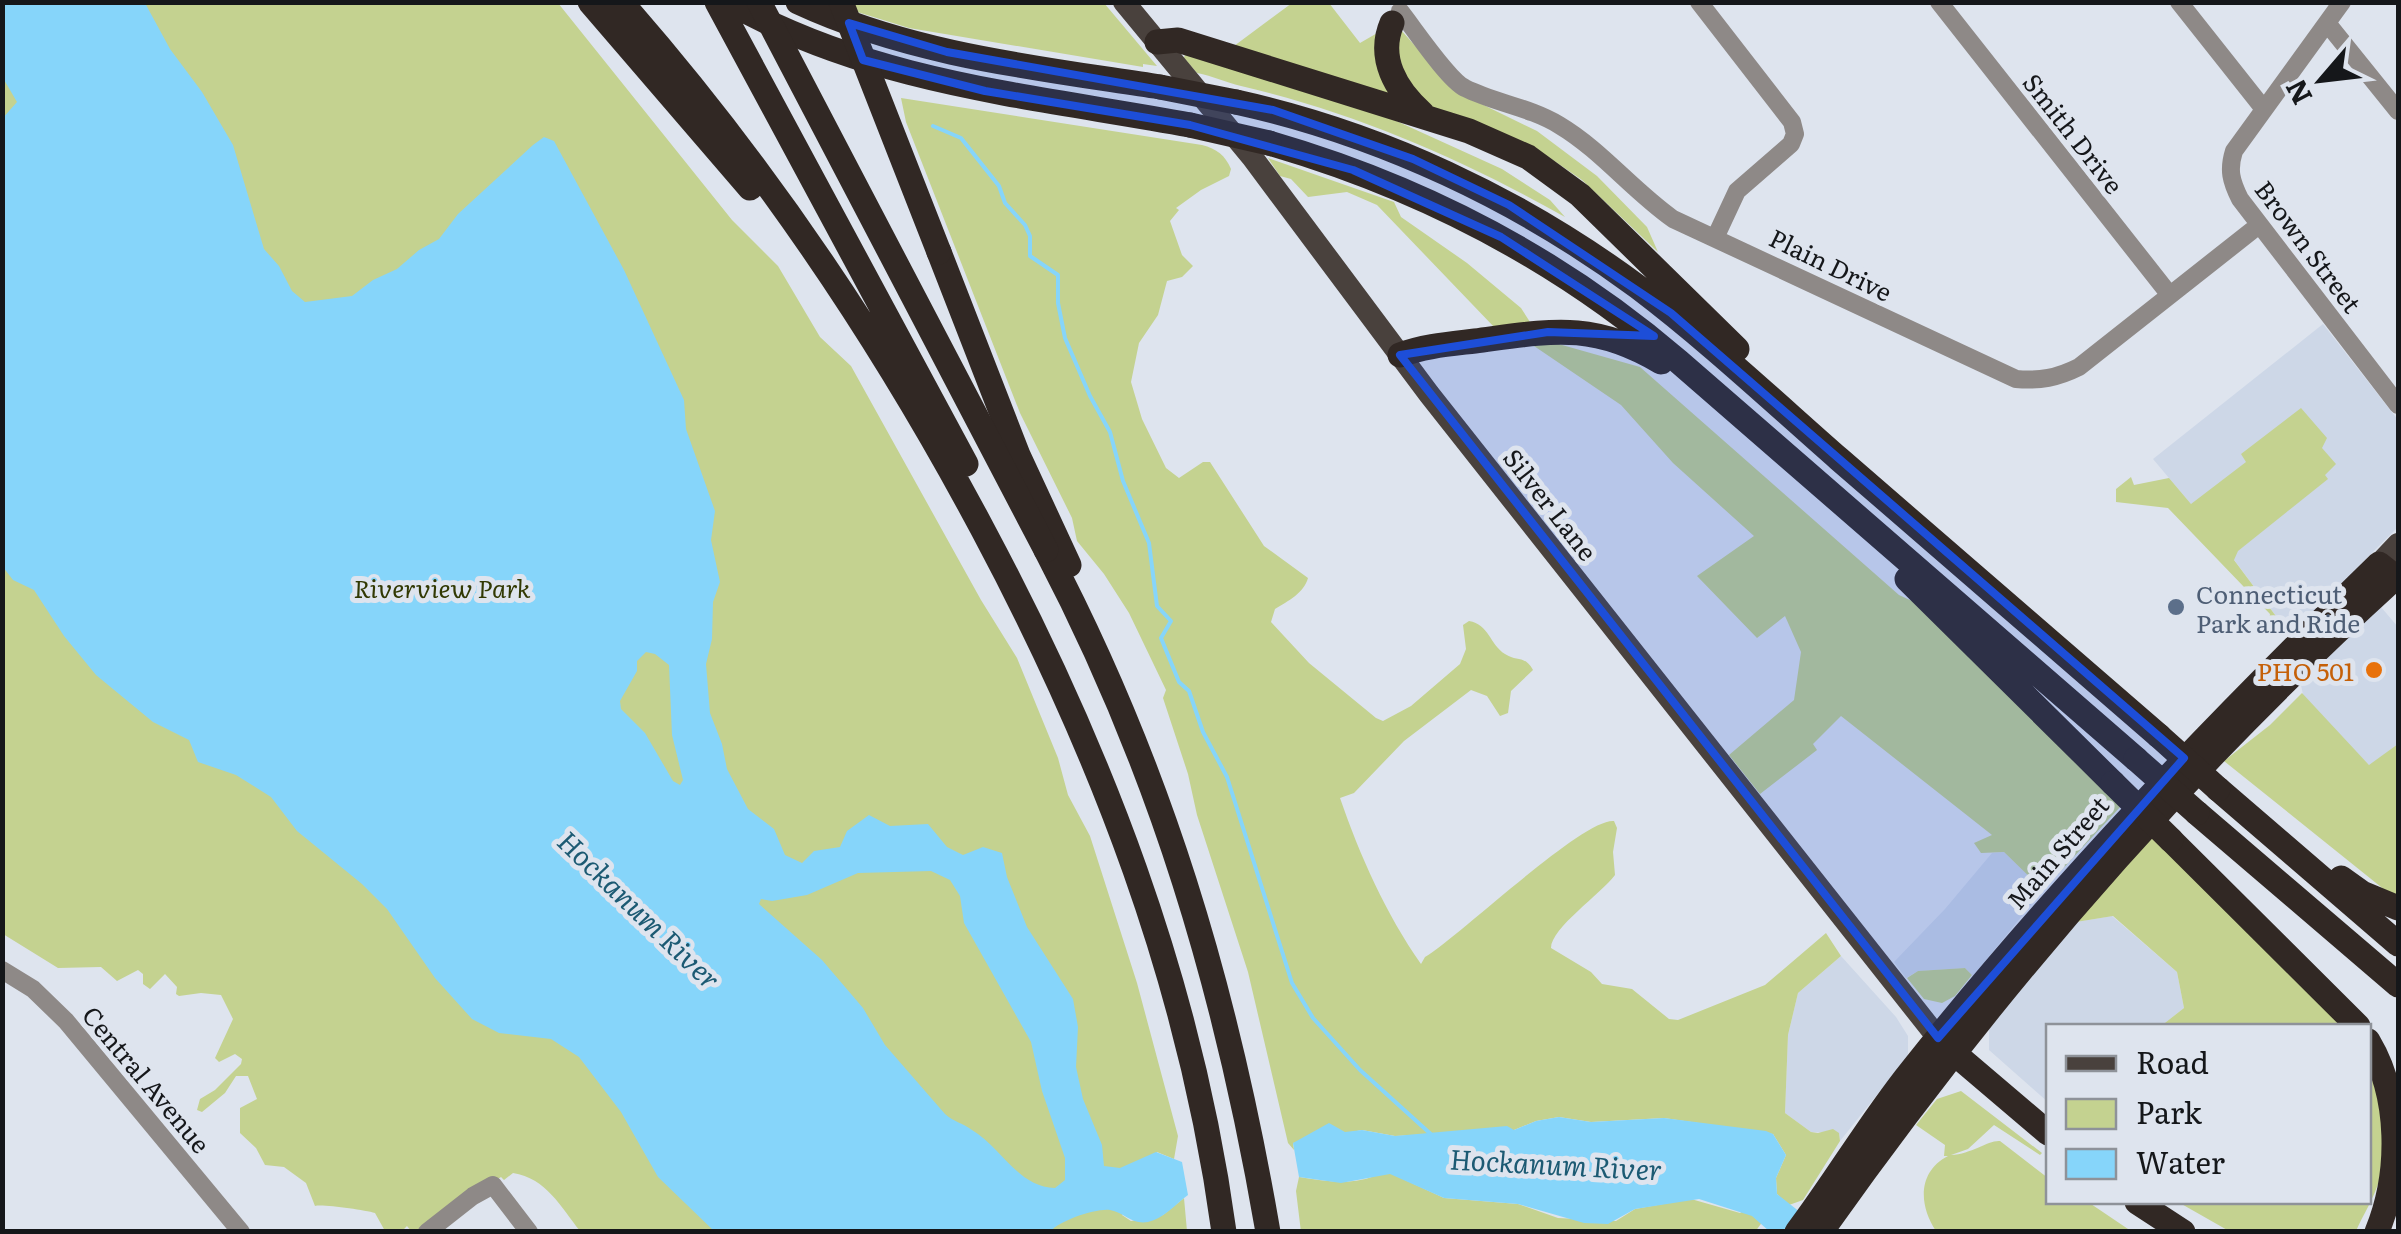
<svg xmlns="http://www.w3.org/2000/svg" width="2401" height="1234" font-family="Literata,serif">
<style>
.built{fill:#cdd7e7}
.green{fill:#c4d290}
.water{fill:#86d5fa;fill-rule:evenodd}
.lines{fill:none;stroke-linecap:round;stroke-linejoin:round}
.stream{stroke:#86d5fa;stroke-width:4}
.minor{stroke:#8e8987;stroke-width:18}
.major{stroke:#49413d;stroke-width:22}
.highway{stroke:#312824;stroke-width:25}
.highway-bridge{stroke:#312824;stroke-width:25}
.marked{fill:#1d4ed8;fill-opacity:0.2;stroke:#1d4ed8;stroke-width:8;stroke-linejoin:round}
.service-dot{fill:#5c6f8a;stroke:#dee4ee;stroke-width:4}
.food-dot{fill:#e8710a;stroke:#dee4ee;stroke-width:4}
.labels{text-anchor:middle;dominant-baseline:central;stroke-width:10;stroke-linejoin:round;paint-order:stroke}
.street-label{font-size:25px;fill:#15171a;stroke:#dee4ee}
.park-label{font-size:25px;font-style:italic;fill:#313903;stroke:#dee4ee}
.service-label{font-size:25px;fill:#4e5e75;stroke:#dee4ee;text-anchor:start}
.food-label{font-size:25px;fill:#c56008;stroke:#dee4ee;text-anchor:end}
.water-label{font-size:28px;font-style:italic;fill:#1c5a73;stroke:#dee4ee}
</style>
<rect width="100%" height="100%" fill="#dee4ee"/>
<path class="built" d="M2323 324 2398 420V527L2352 573 2398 627V744L2370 766 2304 699 2290 635 2206 522 2153 459Z
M2004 852 2043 890 1973 976 1965 968 1918 971 1906 978 1894 962 1945 909 1992 853Z
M2112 916 2177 972 2184 1008 2161 1026H2048V1102L1989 1050V1027L2076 922Z
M1841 956 1896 1017 1908 1036V1056L1840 1141 1839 1133 1811 1132 1785 1113 1788 1035 1798 993Z"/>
<path class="green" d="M2 3H558L732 220 778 266 820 337 851 366 981 600 1017 658 1058 758 1068 795 1090 836 1137 983 1178 1136 1174 1159 1157 1152 1122 1215 1131 1221 1163 1215 1184 1198 1187 1231H580C561 1207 546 1178 513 1173L504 1180 501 1177 422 1231H411L407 1226 402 1231H385L375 1213C364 1210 323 1204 315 1206L306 1183 284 1167 265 1165 256 1148 240 1133V1108L257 1099 248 1076H236L225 1093 202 1112 197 1110 200 1099 215 1090 241 1064 242 1059 235 1054 219 1062 215 1058 233 1019 221 995 201 993 179 996 176 994 177 987 165 974 150 989 143 984V974L138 970 117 981 101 967 58 968 3 934Z
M851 3H1104L1157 66 1143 64V67L909 28 854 11Z
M1292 3H1329L1360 43 1379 32 1391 95 1234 46Z
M1401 30 1455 91 1537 131 1597 176 1647 227 1658 252 1582 180 1547 156 1423 105 1400 76 1396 33Z
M1185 54 1337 94 1502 169 1550 200 1565 217C1462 159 1356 113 1241 86 1225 82 1213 76 1197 73L1184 58Z
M901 98 1202 145C1217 149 1225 155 1231 169L1229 176 1201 190 1176 208 1179 210 1170 221 1182 255 1193 266 1182 277 1167 281 1158 315 1139 343 1131 382 1142 419 1166 468 1179 478 1203 462H1210L1264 546 1308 578C1304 593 1288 601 1275 609L1271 622 1309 663 1376 718 1383 721 1411 706 1460 664 1466 649 1463 625 1469 621C1489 624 1490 645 1505 654 1517 662 1525 655 1533 670L1511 691 1508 713 1500 716 1487 696 1471 690 1404 741 1354 793 1340 798C1360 856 1386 914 1421 964L1425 957C1461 935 1583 818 1614 821L1617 828 1613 852 1615 875C1601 894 1551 928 1551 948L1591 972 1602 984 1632 989 1669 1019 1678 1020 1765 985 1826 933 1841 956 1798 993 1788 1035 1785 1113 1811 1132 1818 1133 1833 1129 1839 1133 1840 1141 1803 1200 1789 1205 1777 1194 1776 1178 1786 1155 1773 1134 1664 1118 1591 1122 1559 1117 1536 1121 1514 1130 1395 1136 1362 1130 1293 1143 1294 1150 1288 1143 1248 972 1197 815 1188 774 1163 698 1166 690 1129 613 1104 574 1077 541 1072 518 1020 413 906 122Z
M1268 158 1394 202 1401 217 1467 263 1521 308 1530 322 1495 328 1377 205 1347 192 1308 197 1291 179 1280 176Z
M1555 343 1640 367 1899 595 1912 601 2122 805 2043 890 2004 852 1981 853 1974 843 1992 835 1841 716 1813 744 1817 750 1760 794 1729 755 1794 700 1801 652 1785 616 1757 638 1697 576 1754 536 1673 463 1621 405 1534 346Z
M2301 408 2327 438 2322 448 2336 464 2325 475 2328 479 2238 551 2234 560 2290 635 2274 634 2268 629 2270 614 2168 508 2116 502V489L2131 477 2134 485 2169 478 2191 504 2246 462 2241 454Z
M2302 693 2369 765 2398 744V895L2386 891 2224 761 2270 725Z
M2153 835 2343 1026H2161L2184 1008 2177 972 2113 916 2076 922Z
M1965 968 1972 975 1955 996 1942 1003 1924 999 1907 978 1918 971Z
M2369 1071C2383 1104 2388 1146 2379 1181 2374 1198 2363 1215 2356 1231H2229L2178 1202H2368Z
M1961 1091 2042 1153 2040 1155 1994 1125 1968 1149 1951 1155C1972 1154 1988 1140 2000 1141L2048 1178V1202H2088L2131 1231H1936C1919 1206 1917 1172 1948 1156H1944L1945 1145 1916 1125 1937 1099Z
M1382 1173H1390L1444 1198 1518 1204 1558 1218 1616 1221 1635 1209 1691 1199 1740 1213 1758 1202 1771 1210 1755 1232H1301L1296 1191 1299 1177C1329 1182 1354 1186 1382 1173Z"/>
<path class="water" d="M6 3H145L170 49 202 92 233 145 264 249 279 266 292 291 305 302 352 296 373 280 397 269 419 250 439 239 458 214 533 145 544 137 554 141 624 270 684 400 686 429 715 511 711 540 720 582 713 602 712 639 706 664 710 713 722 744 727 769 748 809 774 829 785 855 802 863 814 851 840 847 847 831 869 815 890 826 928 824 947 847 963 855 983 847 1002 853 1007 877 1027 927 1073 999 1078 1027 1076 1067 1083 1099 1102 1145 1104 1166 1120 1168 1156 1152 1182 1162 1188 1195C1176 1204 1163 1219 1148 1222 1132 1225 1125 1213 1110 1210 1096 1208 1059 1221 1051 1231H714L658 1177 621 1112 579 1057 551 1039 499 1033 472 1019 435 978 387 909 362 884 297 831 271 797 236 775 198 762 189 740 153 722 96 675 64 636 34 590 13 580 3 567 2 119 17 102 3 78V5ZM646 652 655 654 669 665 672 735 683 780 680 785 673 781 645 733 621 709 620 701 637 671V661ZM931 871 950 880 960 896 964 923 1031 1042 1042 1091 1065 1158V1180L1055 1188C1018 1187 1001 1147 972 1130 963 1123 954 1122 945 1114L885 1045 863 1008 822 960 759 904 761 899 772 901 807 895 858 873Z
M1559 1117 1591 1122 1664 1118 1766 1131 1773 1134 1786 1155 1776 1178 1777 1194 1824 1231H1769L1752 1216 1699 1199 1635 1209 1608 1224 1584 1223 1518 1204 1444 1198 1390 1174 1341 1183 1299 1177 1293 1143 1329 1123 1345 1132 1362 1130 1395 1136 1507 1126 1514 1130 1536 1121Z"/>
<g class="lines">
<path class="stream" d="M933 126 961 138 999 186 1005 203 1025 225 1030 236V256L1058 275V303L1065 338 1090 396 1110 432 1123 481 1149 543 1157 606 1171 621 1161 638 1179 682 1189 691 1203 732 1227 777 1292 983 1313 1018 1360 1070 1434 1137"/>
<path class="minor" d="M1699 2 1792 122 1795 134 1791 144 1737 191 1716 236
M1939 2 2169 294
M2179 2 2263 108
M2342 2 2234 151C2228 170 2231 181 2240 199L2398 405
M1400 11C1413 27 1448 80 1465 88 1495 103 1529 107 1559 125 1601 150 1632 190 1673 219L2016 379C2040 381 2057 378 2079 367L2259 225
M2327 23 2398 111
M2 970 33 989 66 1021 241 1232
M427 1232 473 1196 493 1185 529 1232"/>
<path class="major" d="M1124 2 1252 157 1429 394 1938 1038
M2379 564 2398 544"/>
<path class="highway" d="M590 2 750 188
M621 2C763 164 882 340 983 530 1101 751 1190 982 1224 1232
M717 2 966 464
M729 2C871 83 1033 96 1190 125
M798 2C912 55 1037 68 1160 87
M1392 23C1377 58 1396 90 1422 113
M1157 42 1178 40 1469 131 1528 157 1580 195 1737 349
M1236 102C1381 134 1519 199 1638 287 1708 340 1773 401 1839 459 1946 551 2052 644 2159 736
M1269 143C1421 187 1558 258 1678 361L2136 759
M939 252 1018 455 1069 565
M1400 355C1424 346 1450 344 1475 341 1551 331 1592 321 1661 362
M1046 550C1161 769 1226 988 1268 1232
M1907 579 2113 783
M2218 789 2398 944
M2197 813 2398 985
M2171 840 2358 1026
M2341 878 2362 893 2398 908
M2368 1041C2401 1096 2401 1173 2377 1232
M1941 1042 2048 1133
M2137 1202 2183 1232
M1797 1232C1837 1179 1870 1122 1911 1071 2055 890 2214 725 2379 564L2398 579
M1821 1232C1989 994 2180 773 2396 577"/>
<path class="highway-bridge" d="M759 2 1046 550
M841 2 939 252
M1160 87 1236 102
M1190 125 1269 143
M2159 736 2218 789
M2136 759 2197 813
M2113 783 2171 840"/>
</g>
<path class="marked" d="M849 23 947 52 1273 110 1413 159 1509 205 1671 313 2184 758 1938 1038 1400 355 1548 332 1654 336 1501 237 1353 170 1190 125 985 91 863 60Z"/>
<circle class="service-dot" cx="2176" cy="607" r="10"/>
<circle class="food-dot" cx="2374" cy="670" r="10"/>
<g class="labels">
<g class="street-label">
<text transform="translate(2074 133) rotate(52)">Smith Drive</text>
<text transform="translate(2309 246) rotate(53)">Brown Street</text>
<text transform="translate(1831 264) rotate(26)">Plain Drive</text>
<text transform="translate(1551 504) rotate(52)">Silver Lane</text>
<text transform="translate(2057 852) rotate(-49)">Main Street</text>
<text transform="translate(147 1079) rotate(50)">Central Avenue</text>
</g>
<g class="park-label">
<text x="442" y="587">Riverview Park</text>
</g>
<g class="service-label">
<text x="2196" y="593">Connecticut<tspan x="2196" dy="29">Park and Ride</tspan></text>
</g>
<g class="food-label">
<text x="2354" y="670">PHO 501</text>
</g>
<g class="water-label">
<text transform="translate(640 909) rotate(44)">Hockanum River</text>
<text transform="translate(1556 1163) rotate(3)">Hockanum River</text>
</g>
</g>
<rect width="2401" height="1234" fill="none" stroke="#15171a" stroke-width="10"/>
<rect x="2046" y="1024" width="325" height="180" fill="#dee4ee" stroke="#8e9299" stroke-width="2.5"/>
<rect x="2066" y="1056" width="50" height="15" fill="#49413d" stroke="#8e9299" stroke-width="2.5"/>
<text x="2136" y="1074" font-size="30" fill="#15171a">Road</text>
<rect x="2066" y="1099" width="50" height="30" fill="#c4d290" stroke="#8e9299" stroke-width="2.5"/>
<text x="2136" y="1124" font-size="30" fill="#15171a">Park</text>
<rect x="2066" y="1149" width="50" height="30" fill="#86d5fa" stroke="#8e9299" stroke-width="2.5"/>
<text x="2136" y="1174" font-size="30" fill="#15171a">Water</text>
<g transform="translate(2321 80) rotate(242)" stroke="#dee4ee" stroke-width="8" paint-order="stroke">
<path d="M0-8L18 38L0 25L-18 38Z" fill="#15171a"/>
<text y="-15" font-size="28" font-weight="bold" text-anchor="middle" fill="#15171a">N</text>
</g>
</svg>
